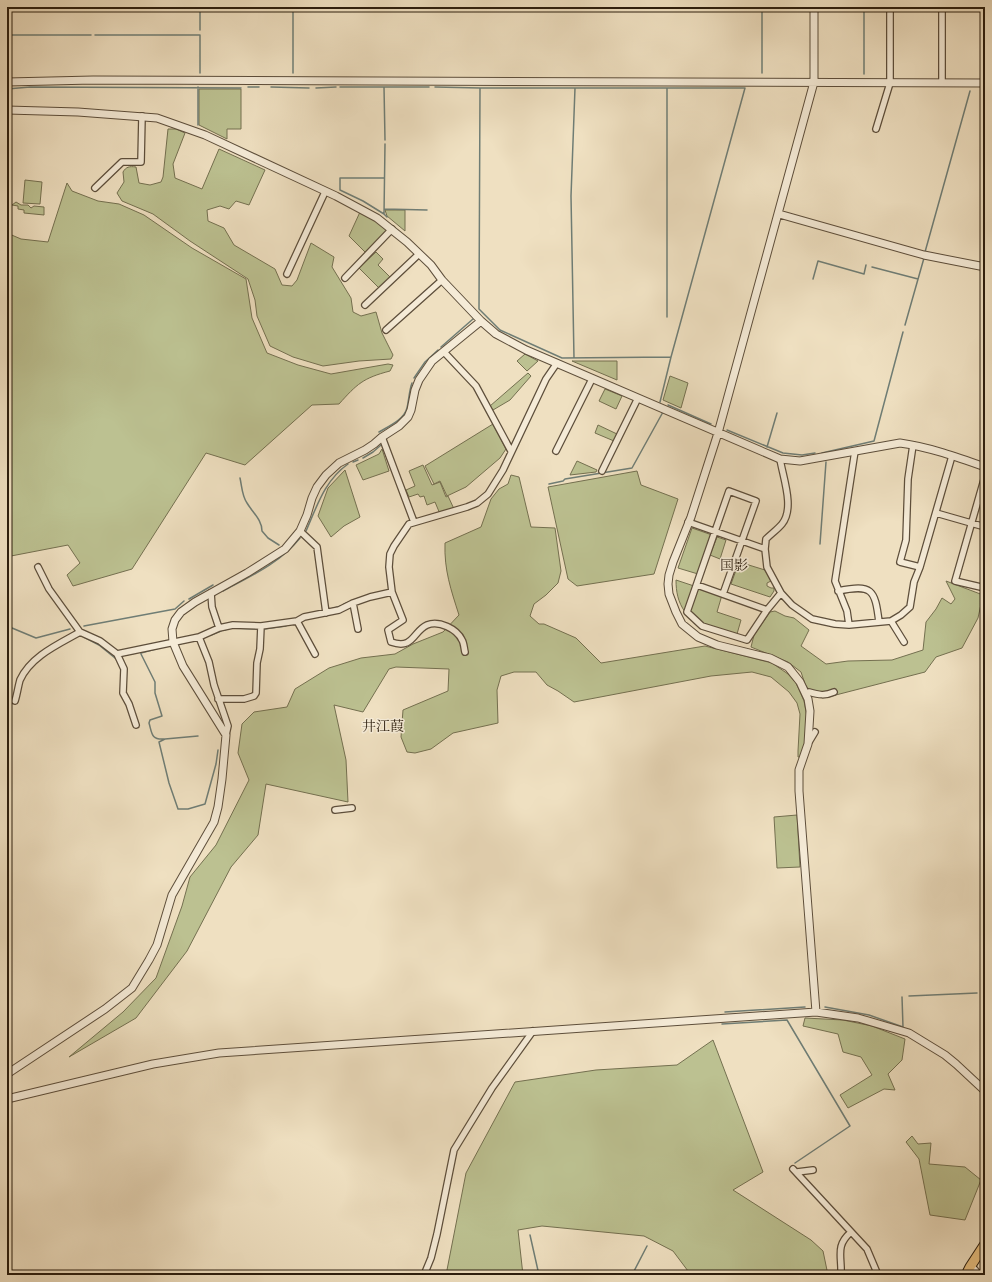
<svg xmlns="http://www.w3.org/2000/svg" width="992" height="1282" font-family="'IM FELL English','Noto Serif JP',serif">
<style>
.green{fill:#bcc191;stroke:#747050}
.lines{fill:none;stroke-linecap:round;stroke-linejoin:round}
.stream{stroke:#6f7d75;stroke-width:1.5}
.minor-casing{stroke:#5d4e3b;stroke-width:8}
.tertiary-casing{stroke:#5d4e3b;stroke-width:9}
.trunk-casing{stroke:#2c1e0e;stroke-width:11}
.minor{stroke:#f5ebd7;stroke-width:5.5}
.tertiary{stroke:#f5ebd7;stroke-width:7}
.trunk{stroke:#e8c080;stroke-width:9}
.labels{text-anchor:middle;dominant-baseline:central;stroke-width:3;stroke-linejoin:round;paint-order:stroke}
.quarter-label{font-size:14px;fill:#2c1e0e;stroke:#f5ebd7}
</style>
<rect width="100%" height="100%" fill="#efe0c1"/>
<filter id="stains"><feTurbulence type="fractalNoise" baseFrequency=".005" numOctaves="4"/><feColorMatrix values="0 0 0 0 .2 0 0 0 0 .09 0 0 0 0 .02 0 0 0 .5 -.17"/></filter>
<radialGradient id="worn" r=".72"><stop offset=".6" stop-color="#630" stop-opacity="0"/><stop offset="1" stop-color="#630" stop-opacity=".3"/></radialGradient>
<path class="green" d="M199 89H241V129H227V139L199 125Z
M168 129H176L185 133 173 164 175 178 202 189 219 149 265 170 249 205 236 201 229 209 220 206 207 210 208 221 224 228 234 245 275 269 282 285 292 286 297 280 311 243 334 257 332 267 351 298 353 312 361 316 376 312 382 333 393 355 391 359 359 361 323 366 293 357 270 346 257 316 255 300 248 279 190 241 153 214 122 201 117 193 124 182 123 172C126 167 129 166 136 167L139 183 150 185 161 182 163 177Z
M25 180 42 182 40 204 23 203Z
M67 183 72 191 98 201 119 204 144 215 192 248 246 279 252 318 267 353 298 365 331 374 388 364 393 365 390 371C363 378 357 384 339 404L312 405 245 465 206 453 132 569 73 586 67 575 80 563 68 545 11 556 7 599V233L21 239 48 242Z
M16 202 21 205H28L31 208 34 206 44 207V215L24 213V210L18 209V206L12 205Z
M385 210H405V231L387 216Z
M360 212 378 222 388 230 365 252 349 236Z
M376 252 383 259 378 265 390 277 379 288 359 268Z
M525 354 538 361 527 371 517 361Z
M572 361H617V380Z
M528 373 531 376 510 400 493 410 490 406Z
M670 376 688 383 681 408 663 400Z
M605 389 622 396 616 409 599 401Z
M493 424 506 449 500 458 466 487 447 496 440 481 434 484 425 466Z
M598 425 617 434 614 441 595 433Z
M382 449 389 471 363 480 356 465 379 454Z
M577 461 597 470 596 472 570 475Z
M423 465 432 485 440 482 446 497 448 496 454 509 440 514 435 502 427 505 424 496 420 497 418 494 409 497 406 490 415 486 409 471Z
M345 470 360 517 344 526 331 537 318 516 328 488Z
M637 471 641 485 678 499 654 574 577 586 568 579 548 487Z
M511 475 519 477 531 527 555 528 561 571 558 583 546 595 534 604 530 616 539 624H544L576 638 601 663 705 646 772 663 788 674 796 683 804 701 807 717V731L804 746 800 757H798V751L800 714 797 703 789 692 771 677 752 672 711 676 574 702 558 691 547 685 536 672H514L501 676 497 690 498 723 453 733 431 749 415 753 407 752 401 737 403 710 448 691 449 669 396 667 389 669 363 712 334 705 346 760 348 802 266 784 258 835 231 867 187 951 136 1018 69 1057 123 1012 156 978 182 906 190 877 216 845 249 780 238 753 242 724 254 712 287 707 295 689 329 668 361 658 395 654 413 644 443 632 459 615C451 590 444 570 445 543L481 527 491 499 499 489 508 484Z
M692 528 712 535 698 574 678 568Z
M717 537 726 540 720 559 710 555Z
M739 562 765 570 771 581 767 583V586L771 588H774V591L770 597 731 584Z
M676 580 694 586 685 612C678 602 676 592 676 580Z
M946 581 983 595 978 618 962 648 936 657 925 672 828 697 809 690 805 684 801 672 788 662 751 647 754 635 770 612 775 611 785 616 794 618 809 630 801 646 826 664 848 661 892 660 923 650 926 622 936 609 942 598 951 604 955 599Z
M698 587 722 595 717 612 741 620 737 634 704 624 690 612Z
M797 815 800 867 777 868 774 817Z
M805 1018 843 1020 872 1026 905 1039 902 1060 888 1074 895 1090 884 1089 848 1108 840 1095 872 1075 861 1057 843 1052 838 1034 803 1026Z
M713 1040 763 1172 733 1190 811 1240 823 1251 828 1275H691L673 1251 644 1236 542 1226 518 1230 523 1275H446L466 1173 515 1082 596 1070 677 1065Z
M912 1136 918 1144 931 1143 929 1164 965 1167 981 1180 965 1220 930 1215 919 1159 906 1142Z"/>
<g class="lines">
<path class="stream" d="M200 7V30
M762 7V73
M7 35H91
M95 35H200V73
M293 73V7
M864 74V7
M248 87H259
M271 87 309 88
M340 87H429
M384 87 385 140
M435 87 480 88
M316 88 336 87
M667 88H745L671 357
M7 89 30 87 241 88
M198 125V87
M385 144 384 214 387 217
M384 209 427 210
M384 214 363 201 340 190V178H384
M925 252 970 91
M872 267 918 279
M813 279 818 261 864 274 866 265
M905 325 924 258
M441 347 473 319
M574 358 571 196 575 88
M414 378 425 362 438 350
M660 402 671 357 562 358 500 330 479 309 480 88H667V317
M668 405 711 424
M727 430 783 453 802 455 815 453
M379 432C389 426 404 420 407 408 409 400 409 391 412 383
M767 447 777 413
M822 453 874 441 903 332
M363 458 373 452 381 445
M353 462 358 460
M240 478C242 487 242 496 247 503 253 513 262 520 262 531L268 538 279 545
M549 484 563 481 565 479 632 468 663 412
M306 531C317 506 325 480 348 464
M820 544 826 462
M223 591C251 576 280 563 300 538
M189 599 213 585
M344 604 359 598
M331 609 341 606
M84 626 175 609 184 601
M7 628H12L36 638 70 629
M264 629 286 626
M225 630 229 628 258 629
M211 635 221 631
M84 637 99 645 115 658
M179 644 197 640
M163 647 141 653V654L155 682V693L162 716 150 720 149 723C152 733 151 740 164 739
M120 656 136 653
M198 736 165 739 159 742 169 783 178 809H188L205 804 216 764 218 750
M909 996 977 993
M825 1007 869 1015 903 1027 902 997
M725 1012 805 1007
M722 1024 787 1020 850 1126 795 1163
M530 1235 539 1275
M632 1275 647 1246"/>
<defs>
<path id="minor" d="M942 83V7
M876 129 890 83V7
M95 188 122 162H141L142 116
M287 274 325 192
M345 278 392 229
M365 305 419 254
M386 330 442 280
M444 352 476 386 511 451
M382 437 414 522
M913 445 908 479 906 540 900 562 920 567
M556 451 592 379
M780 459C783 478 795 508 782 524 778 529 771 534 766 539L765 549 767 567 781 593 792 605 812 619 835 624 849 625 891 621 901 615 910 607 914 582 920 567 952 456
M602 471 638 398
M985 476 955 581 985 588
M936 513 985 527
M688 522 765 549
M300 531 317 547 326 613
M38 567 49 589 80 632 100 641 117 654 199 637 219 628 233 625 261 626 297 621 304 617 339 610 353 603 370 597 392 592
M697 585 767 610
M838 591C872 584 875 589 879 622
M211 593 212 607 219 628
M723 594 756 501 729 491 687 612 702 626 747 640 767 610 781 593
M353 603 358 629
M297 621 315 654
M891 621 904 642
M849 625 847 611 835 581 855 451
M199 637 209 662 214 685 228 726 226 735
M465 652C464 648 464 643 462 640 457 629 439 620 427 625 413 631 414 650 391 642L388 630 403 620 392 592 389 567 390 554 394 546 409 524 467 507 477 503 488 494 503 470 546 379 557 363
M117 654 124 669 123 693 129 704 136 725
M809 692C819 695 825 696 834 692
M218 699H244L254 696 256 693 257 663 260 649 261 626
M15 701C17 695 18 687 20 680 31 656 59 644 80 632
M809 742 815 732
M335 810 352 808
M793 1169 867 1249 878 1275
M797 1172 813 1170
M971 1265 977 1272V1275
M424 1275 431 1258 437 1234 454 1150 492 1088 533 1031
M841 1275C842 1256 835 1246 851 1232"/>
<path id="tertiary" d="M814 7V82L718 433 691 517 673 562 669 575 668 584 669 594 676 612 682 624 698 637 717 645 770 658 788 667 800 682 808 699 810 711 808 744 799 770V791L816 1012
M7 82 93 80 985 83
M7 110 78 112 157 118 205 135 336 196 377 218 407 242 431 265 442 280 481 321 496 334 526 350 780 459 800 461 900 443C929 447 957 457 985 467
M779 214 924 255 985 267
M7 1074 105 1009 132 988 149 960 157 945 172 895 214 822 218 807 222 779 226 735 183 666 173 642 172 629 175 620 181 612 195 602 247 573 285 549 300 531 307 515 312 498 317 487 326 475 339 463 365 450 374 444 382 437 399 426 408 417 411 410 415 390 419 380 432 361 481 321
M7 1099 153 1064 219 1053 816 1012 858 1018 909 1033 945 1055 956 1064 985 1091"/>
<path id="trunk" d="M966 1275 970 1267 985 1244"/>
</defs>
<use href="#minor" class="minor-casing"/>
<use href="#tertiary" class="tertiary-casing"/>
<use href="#trunk" class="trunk-casing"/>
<use href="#minor" class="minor"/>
<use href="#tertiary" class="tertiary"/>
<use href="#trunk" class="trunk"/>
</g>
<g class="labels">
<g class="quarter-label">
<text x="734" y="566">国影</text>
<text x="383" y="727">井江葭</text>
</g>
</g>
<rect width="992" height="1282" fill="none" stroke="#efe0c1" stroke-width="24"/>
<rect x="8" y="8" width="976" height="1266" fill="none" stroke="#2c1e0e" stroke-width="2"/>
<rect x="12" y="12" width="968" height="1258" fill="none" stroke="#2c1e0e"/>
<rect width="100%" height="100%" filter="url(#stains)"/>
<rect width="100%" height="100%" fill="url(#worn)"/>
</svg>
